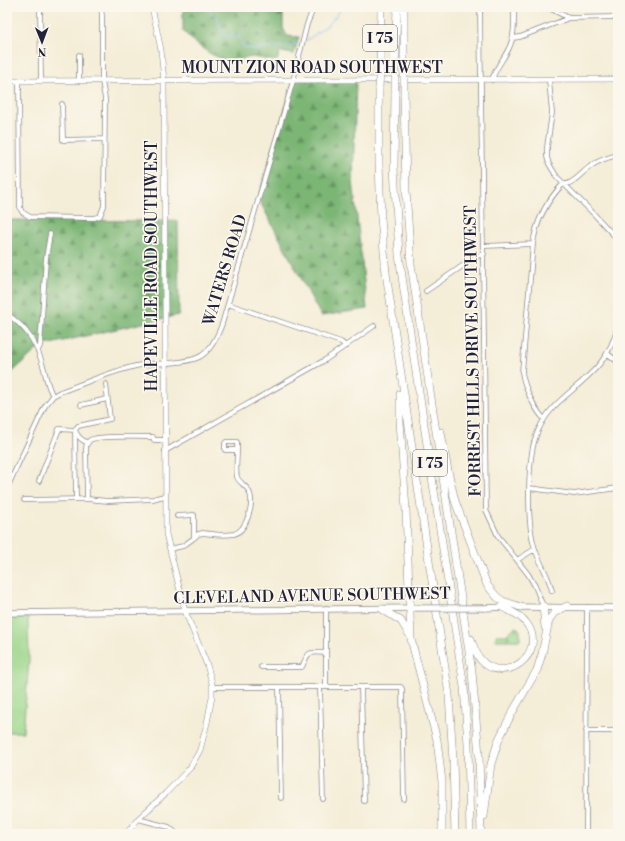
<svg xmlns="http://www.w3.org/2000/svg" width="625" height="841" font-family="'Libre Bodoni',serif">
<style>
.forest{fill:url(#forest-firs);stroke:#4e6c58}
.cemetery{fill:url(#cemetery-stones);stroke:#5e7c62}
.green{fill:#9ad589;stroke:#5e7c62}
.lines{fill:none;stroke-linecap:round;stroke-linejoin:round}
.stream{stroke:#87bbf5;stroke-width:1}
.minor-casing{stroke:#8b8889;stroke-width:5.5}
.tertiary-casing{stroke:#8b8889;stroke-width:6}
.secondary-casing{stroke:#8b8889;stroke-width:7}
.motorway-casing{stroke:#8b8889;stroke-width:8}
.minor{stroke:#fff;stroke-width:4}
.tertiary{stroke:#fff;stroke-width:5}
.secondary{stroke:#fff;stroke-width:5.5}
.motorway{stroke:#fff;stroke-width:7}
.secondary-bridge-casing{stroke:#8b8889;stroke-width:7;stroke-linecap:butt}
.motorway-bridge-casing{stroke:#8b8889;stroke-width:8;stroke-linecap:butt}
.secondary-bridge{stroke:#fff;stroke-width:5.5}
.motorway-bridge{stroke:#fff;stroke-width:7}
.labels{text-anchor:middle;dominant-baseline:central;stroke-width:3.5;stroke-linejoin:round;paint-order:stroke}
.shield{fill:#fbf7ec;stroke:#636270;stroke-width:1}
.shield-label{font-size:15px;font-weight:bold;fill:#22223b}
.street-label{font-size:16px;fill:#22223b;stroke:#fbf7ec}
</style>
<defs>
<pattern id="forest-firs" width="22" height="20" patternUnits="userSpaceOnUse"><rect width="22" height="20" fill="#7bb675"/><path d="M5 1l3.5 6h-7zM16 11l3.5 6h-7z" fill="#649461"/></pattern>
<pattern id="cemetery-stones" width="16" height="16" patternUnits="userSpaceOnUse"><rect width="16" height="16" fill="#9ad589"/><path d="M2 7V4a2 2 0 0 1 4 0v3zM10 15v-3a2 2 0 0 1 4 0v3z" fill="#84b777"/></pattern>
</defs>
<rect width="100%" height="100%" fill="#fbf7ec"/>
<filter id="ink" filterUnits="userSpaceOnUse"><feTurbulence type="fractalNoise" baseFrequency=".025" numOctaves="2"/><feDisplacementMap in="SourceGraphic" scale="8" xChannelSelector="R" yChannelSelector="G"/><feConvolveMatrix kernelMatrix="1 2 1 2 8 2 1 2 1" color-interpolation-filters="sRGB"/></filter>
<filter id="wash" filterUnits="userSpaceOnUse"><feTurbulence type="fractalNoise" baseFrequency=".012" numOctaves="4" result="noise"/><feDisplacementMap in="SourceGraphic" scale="16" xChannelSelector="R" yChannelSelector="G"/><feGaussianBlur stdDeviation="0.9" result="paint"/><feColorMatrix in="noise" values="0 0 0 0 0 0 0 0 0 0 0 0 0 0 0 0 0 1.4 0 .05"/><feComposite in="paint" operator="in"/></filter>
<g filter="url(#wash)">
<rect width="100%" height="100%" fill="#f4edd7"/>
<path class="forest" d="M180 7H283V28L287 36 299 37 294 54 280 52 277 61 252 57 226 61 209 53 194 42 183 31V10Z
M294 80 356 81 353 181 367 309 321 316 258 198Z
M7 220 178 221 179 315 41 346 7 377Z"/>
<path class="cemetery" d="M515 627 518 628 520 631V640H496V635H506Z"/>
<path class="green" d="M7 617H28L29 661 23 732H7Z"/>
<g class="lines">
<path class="stream" d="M195 7 201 9 206 8 211 11 219 19C218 28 221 33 229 37L234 35 240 37 241 42 244 47 255 50 261 48 290 46 297 43
M306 41 329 24 343 7"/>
</g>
</g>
<g filter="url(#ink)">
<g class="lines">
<defs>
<path id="minor" d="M40 7 41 80
M480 7 486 510 498 536 528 574 535 586 543 606
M547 7 569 18
M513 38 520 37 569 18 618 17
M79 55V80
M492 80C495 68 504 59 509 48 515 36 514 21 514 7
M549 80 552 113 547 147V157L549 164 557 177 594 214 618 240
M19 81 20 207 22 212 30 217 94 218 100 216 104 206 105 99 102 81V16L101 7
M62 104 63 140 104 139
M484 246 533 244
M426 291 477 256 484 254
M228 304 341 342 346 346
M7 314C29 329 37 345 44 369 46 378 48 388 53 396
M38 350 40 346 46 258 50 234
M608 354 618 362
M81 405 107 399
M544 419C534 408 524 387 522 372L533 244C536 222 546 202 562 185 573 185 582 172 591 166 599 160 609 157 618 155
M165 451 325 360 374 326
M618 458 616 469 618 483
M39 481 59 429 75 430C78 437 81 440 88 443
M7 488 45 406 53 396 60 392C86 383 113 370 141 365 157 363 187 364 201 356 212 349 218 335 222 324L293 81 307 24 314 7
M529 488 574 494 618 488
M76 499 75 430 78 426 110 419 106 384
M87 499 86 449C86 446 87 442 90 440 97 435 136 437 147 437H153L154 440H165
M24 500 87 499 108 501 153 499 160 497 165 496
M194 538 198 534 203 533C212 534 224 536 234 534 246 531 254 505 250 494 249 487 239 483 237 477 235 469 238 452 237 442H226L225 443V450H237
M170 549 183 546 194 538V515L177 516
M517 560 535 549
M552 591C549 576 540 564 535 549 529 530 529 510 529 489 530 453 532 425 562 399 589 375 608 364 618 326
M261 667H302C309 651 307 652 326 653
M212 687H401L402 689 404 799
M279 687 281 798
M320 687 323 799
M326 687V608
M361 687 364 801
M586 731H618
M138 819 169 827 177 834
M586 834 587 607"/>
<path id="tertiary" d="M7 81 618 79
M126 834 138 819 165 794 190 768 200 750 207 723 212 697V683L207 665 185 611 166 534 164 81 161 50 152 7"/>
<path id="secondary" d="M518 607 618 608
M485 608 505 607
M7 613 413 608"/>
<path id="motorway" d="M395 68 397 7
M404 68V7
M380 69 381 7
M379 88V163L381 218 386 273 449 695 453 760 455 834
M395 93 394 168 399 255 409 326 464 687 468 744 470 834
M404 93 406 191 411 264 472 672 479 755 481 834
M400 394V421L406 510 411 639 437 740 442 782V834
M441 432 448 471 455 501 487 585 497 597 503 601 521 607
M543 606 545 627
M382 609 401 621 409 634
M471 639C473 646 476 653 480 659 503 687 548 654 527 624 521 615 512 612 502 607
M484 816 491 764 499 739 512 713 537 670 542 654 549 620 554 613 567 606"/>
</defs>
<use href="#minor" class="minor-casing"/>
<use href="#tertiary" class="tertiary-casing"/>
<use href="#secondary" class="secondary-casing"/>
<use href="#motorway" class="motorway-casing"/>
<use href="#minor" class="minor"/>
<use href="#tertiary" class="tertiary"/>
<use href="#secondary" class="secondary"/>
<use href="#motorway" class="motorway"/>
<defs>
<path id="secondary-bridge" d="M415 608H485"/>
<path id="motorway-bridge" d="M404 68V93
M379 88 380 69
M395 93V68"/>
</defs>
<use href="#secondary-bridge" class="secondary-bridge-casing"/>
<use href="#motorway-bridge" class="motorway-bridge-casing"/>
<use href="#secondary-bridge" class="secondary-bridge"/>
<use href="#motorway-bridge" class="motorway-bridge"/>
</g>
</g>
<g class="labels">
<g class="shield">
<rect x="363" y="25" width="34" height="26" rx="3"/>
<rect x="413" y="450" width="34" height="26" rx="3"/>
</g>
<g class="shield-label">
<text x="380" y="38">I 75</text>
<text x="430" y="463">I 75</text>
</g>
<g class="street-label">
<text x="312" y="68">MOUNT ZION ROAD SOUTHWEST</text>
<text transform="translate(152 266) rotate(-90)">HAPEVILLE ROAD SOUTHWEST</text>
<text transform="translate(225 270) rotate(-73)">WATERS ROAD</text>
<text transform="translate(473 351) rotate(-91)">FORREST HILLS DRIVE SOUTHWEST</text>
<text transform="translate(312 596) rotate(-1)">CLEVELAND AVENUE SOUTHWEST</text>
</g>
</g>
<rect width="625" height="841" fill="none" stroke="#fbf7ec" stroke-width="24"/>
<g transform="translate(42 42) rotate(179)" stroke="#fbf7ec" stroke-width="3" paint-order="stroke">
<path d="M0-3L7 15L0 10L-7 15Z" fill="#22223b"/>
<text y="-6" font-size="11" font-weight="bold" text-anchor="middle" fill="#22223b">N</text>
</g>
</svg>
